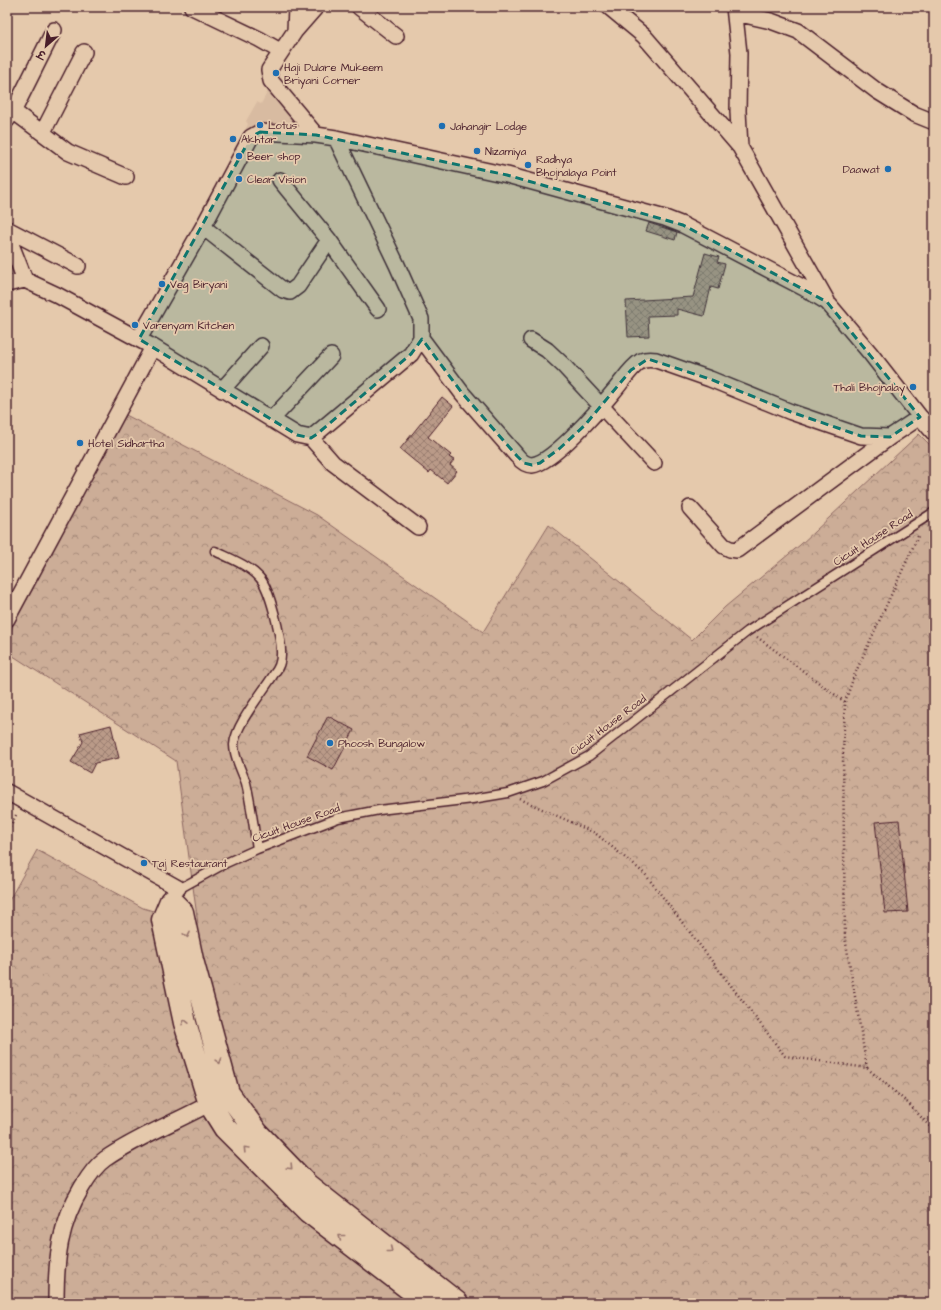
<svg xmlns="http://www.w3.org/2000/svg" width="941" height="1310" font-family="'Architects Daughter','Playpen Sans Deva',sans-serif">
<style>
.built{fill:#d8bba1}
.forest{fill:url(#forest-crowns);stroke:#8b6661}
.building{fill:url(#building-cross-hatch);stroke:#4a1f2b}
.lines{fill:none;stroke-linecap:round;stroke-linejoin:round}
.lane-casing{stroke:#4a1f2b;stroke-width:11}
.street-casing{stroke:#4a1f2b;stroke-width:18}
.secondary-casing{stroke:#4a1f2b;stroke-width:25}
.path{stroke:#4a1f2b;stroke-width:2.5;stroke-dasharray:1 3;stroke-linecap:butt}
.lane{stroke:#e5c9ac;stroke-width:8}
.street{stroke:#e5c9ac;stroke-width:15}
.secondary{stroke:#e5c9ac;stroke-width:22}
.oneway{stroke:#98746c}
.marked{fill:#0f766e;fill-opacity:0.2;stroke:#0f766e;stroke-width:3;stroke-dasharray:8 5;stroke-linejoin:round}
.poi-dot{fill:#1f6fb2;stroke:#e5c9ac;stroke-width:1.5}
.labels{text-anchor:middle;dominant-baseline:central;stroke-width:3.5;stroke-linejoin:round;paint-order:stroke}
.poi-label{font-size:11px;fill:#4a1f2b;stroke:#e5c9ac;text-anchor:start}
.street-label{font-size:11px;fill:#4a1f2b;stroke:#e5c9ac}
</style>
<defs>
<pattern id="forest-crowns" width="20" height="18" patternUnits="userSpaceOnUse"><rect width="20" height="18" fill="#ccad97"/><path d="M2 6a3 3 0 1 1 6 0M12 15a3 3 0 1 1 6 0" fill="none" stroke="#a88c7b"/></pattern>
<pattern id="building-cross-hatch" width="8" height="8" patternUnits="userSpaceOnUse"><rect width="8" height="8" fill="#ba9a88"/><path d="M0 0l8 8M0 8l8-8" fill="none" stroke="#997d6f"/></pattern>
</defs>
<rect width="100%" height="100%" fill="#e5c9ac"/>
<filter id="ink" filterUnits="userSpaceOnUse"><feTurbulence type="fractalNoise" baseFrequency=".025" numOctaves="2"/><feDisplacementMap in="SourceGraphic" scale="8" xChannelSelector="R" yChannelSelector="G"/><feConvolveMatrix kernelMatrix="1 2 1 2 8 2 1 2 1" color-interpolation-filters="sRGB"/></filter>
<g filter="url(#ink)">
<path class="built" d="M269 89 316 124 266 136 250 144 241 138 248 124 246 121 257 102 261 104Z"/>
<path class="forest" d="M124 414 317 515 483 632 549 525 692 640 725 607 800 545 919 434 934 449V1303H7V904L37 850 143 908 198 924 176 761 7 652V641L16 618Z"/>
<path class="building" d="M649 223 677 232 675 240 646 231Z
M705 253 719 257 717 262 725 264 718 289 711 287 704 316 677 309V315L648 316 649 336 628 337 626 301 693 297Z
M442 397 453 406 428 437 451 455 449 457 454 460 450 465 457 471 447 483 431 470 429 473 400 449Z
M328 716 354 730 333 770 307 756Z
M111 725 119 758 95 763 90 773 71 762 83 742 80 733Z
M899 820 908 912 885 913 875 822Z"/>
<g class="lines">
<defs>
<path id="lane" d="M215 551C229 558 248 565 259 577 270 588 282 639 281 655 281 662 278 669 274 674 263 692 235 725 234 745 234 758 242 771 246 783 251 804 254 827 257 849
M177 890 226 863 257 849 338 818 379 810 472 799 508 793 543 781 589 756 748 631 934 512"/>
<path id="street" d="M192 7 259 39 280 51
M359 7 396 36
M609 7 644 36 740 147 827 301
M734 7 739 53 738 111 740 147
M736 13 771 21 798 31 877 91 914 114 934 122
M295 31 296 7
M13 111 68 152 126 177
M7 120 15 108 54 30
M43 132 84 52
M316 135 271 81 269 70 295 31 316 7
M280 180 329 240 378 309
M203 227 283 290 290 292 298 286 329 240
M7 229 78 266
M7 234 25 280
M7 284 25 280 57 295 153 347 297 435 311 438 411 354 421 338V319L397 265 336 138
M421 338 462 393 517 456C521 461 525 465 532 465 553 463 600 408 614 391 622 382 630 368 641 361 646 359 650 359 656 360L710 379 791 412 861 436 890 437 920 417
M139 339 203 227 251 137 260 132 316 135 336 138 507 175 665 218 683 225 804 288 827 302 870 353 920 417 934 433
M531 340 547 350 563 365 654 463
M222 390 261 346
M271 420 331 356
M311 438 333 463 418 527
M690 508 724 546 730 549 737 550 890 437
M7 619 153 347
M7 792 178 888
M56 1303C56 1259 59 1225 82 1187 88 1177 95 1166 105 1159 140 1135 181 1120 218 1099"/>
<path id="secondary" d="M428 1303 308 1211 225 1128 210 1104 185 1023 163 920 171 901 182 912 192 960 228 1093 257 1133 307 1185 457 1303"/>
</defs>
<use href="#lane" class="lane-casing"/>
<use href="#street" class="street-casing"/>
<use href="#secondary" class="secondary-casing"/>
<path class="path" d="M757 637 845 702
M520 799 595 833 645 874 785 1056 867 1068 909 1104 934 1131
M7 834 17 813
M867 1068 845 937 843 754 845 702 854 676 919 534"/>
<use href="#lane" class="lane"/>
<use href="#street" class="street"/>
<use href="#secondary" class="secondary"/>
</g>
<defs><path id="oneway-chevron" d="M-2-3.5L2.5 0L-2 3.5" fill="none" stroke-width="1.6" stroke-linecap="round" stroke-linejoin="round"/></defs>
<g class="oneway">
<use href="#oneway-chevron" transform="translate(187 935) rotate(78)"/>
<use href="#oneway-chevron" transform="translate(185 1022) rotate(-103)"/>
<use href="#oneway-chevron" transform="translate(219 1061) rotate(73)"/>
<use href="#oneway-chevron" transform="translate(246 1149) rotate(-134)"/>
<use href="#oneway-chevron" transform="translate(290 1167) rotate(46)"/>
<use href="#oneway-chevron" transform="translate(341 1237) rotate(-142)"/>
<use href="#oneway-chevron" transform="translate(390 1250) rotate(38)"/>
</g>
</g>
<path class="marked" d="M260 132 316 135 507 175 683 225 827 302 920 417 890 437 861 436 791 412 710 379 648 359 631 370 585 425 559 449 540 463 532 465 524 463 517 456 462 393 422 339 411 354 317 434 311 438 297 435 139 339 251 137Z"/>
<g class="poi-dot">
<circle cx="276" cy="73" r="4"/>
<circle cx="260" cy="125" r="4"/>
<circle cx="442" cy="126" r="4"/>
<circle cx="233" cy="139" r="4"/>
<circle cx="477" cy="151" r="4"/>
<circle cx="239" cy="156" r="4"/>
<circle cx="528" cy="165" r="4"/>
<circle cx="888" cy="169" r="4"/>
<circle cx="239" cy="179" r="4"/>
<circle cx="162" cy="284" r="4"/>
<circle cx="135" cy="325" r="4"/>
<circle cx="913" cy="387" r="4"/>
<circle cx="80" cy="443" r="4"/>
<circle cx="330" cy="743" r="4"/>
<circle cx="144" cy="863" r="4"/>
</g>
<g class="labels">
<g class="poi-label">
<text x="284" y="67">Haji Dulare Mukeem<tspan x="284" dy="13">Briyani Corner</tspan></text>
<text x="268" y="125">Lotus</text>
<text x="450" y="126">Jahangir Lodge</text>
<text x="241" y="139">Akhtar</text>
<text x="485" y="151">Nizamiya</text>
<text x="247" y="156">Beer shop</text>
<text x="536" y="159">Radhya<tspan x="536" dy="13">Bhojnalaya Point</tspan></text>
<text x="880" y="169" text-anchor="end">Daawat</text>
<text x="247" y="179">Clear Vision</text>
<text x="170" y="284">Veg Biryani</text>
<text x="143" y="325">Varenyam Kitchen</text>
<text x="905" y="387" text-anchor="end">Thali Bhojnalay</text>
<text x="88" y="443">Hotel Sidhartha</text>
<text x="338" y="743">Phoosh Bungalow</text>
<text x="152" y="863">Taj Restaurant</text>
</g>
<g class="street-label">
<text transform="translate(873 538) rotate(-33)">Cicuit House Road</text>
<text transform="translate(608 725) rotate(-37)">Cicuit House Road</text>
<text transform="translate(296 823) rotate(-20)">Cicuit House Road</text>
</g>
</g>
<rect width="941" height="1310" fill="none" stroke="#e5c9ac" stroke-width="24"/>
<rect x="12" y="12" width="917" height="1286" fill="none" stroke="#4a1f2b" stroke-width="1.5" filter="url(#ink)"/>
<g transform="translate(46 46) rotate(208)" stroke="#e5c9ac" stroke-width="3" paint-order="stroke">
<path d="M0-3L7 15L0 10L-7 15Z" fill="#4a1f2b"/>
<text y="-6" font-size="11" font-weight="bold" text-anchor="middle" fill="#4a1f2b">उ</text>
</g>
</svg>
